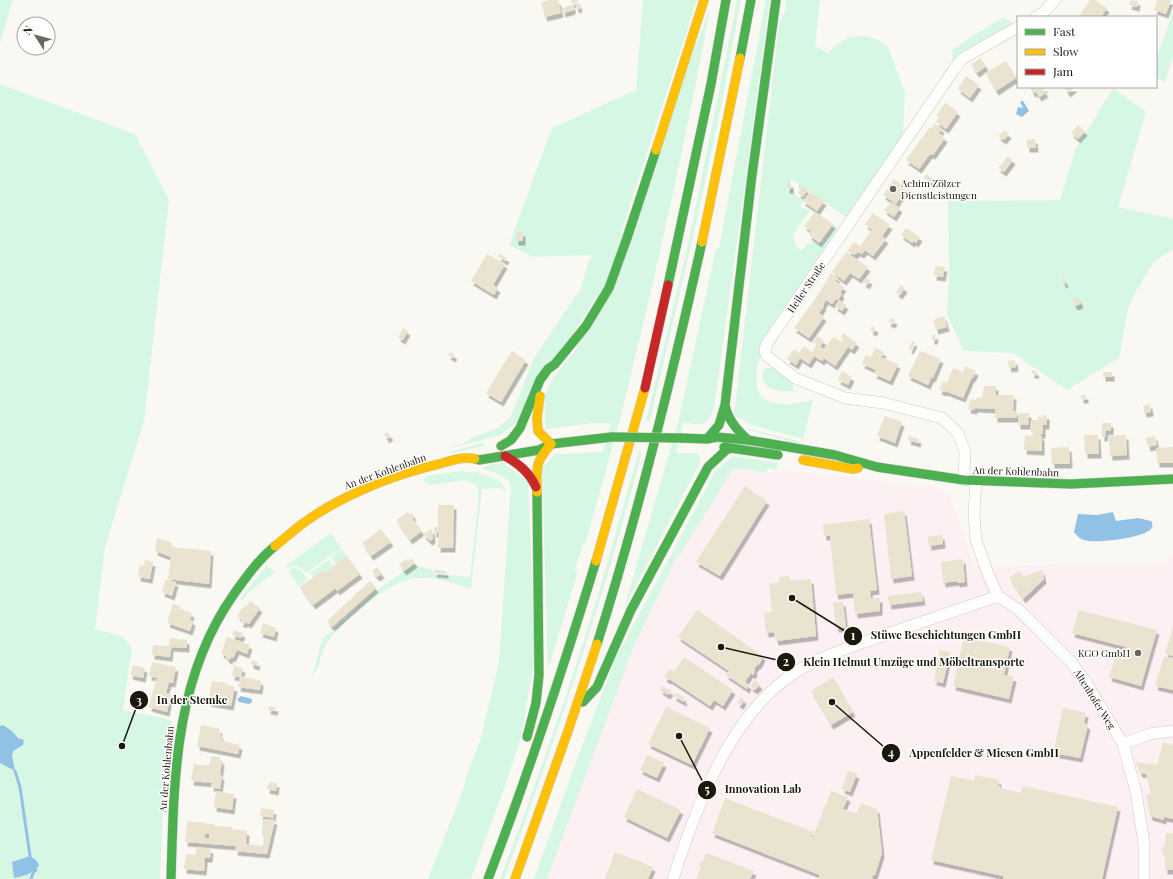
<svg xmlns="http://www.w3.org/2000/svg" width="1173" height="879" font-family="'Playfair Display',serif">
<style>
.industrial{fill:#fcf0f2}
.green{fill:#d7f7e5}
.water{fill:#91c2e6}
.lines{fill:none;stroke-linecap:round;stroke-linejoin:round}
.stream{stroke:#91c2e6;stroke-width:3}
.building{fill:#e9e3d0;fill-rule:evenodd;filter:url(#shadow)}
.street-casing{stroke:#cdcbc3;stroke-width:12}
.fast-casing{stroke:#cdcbc3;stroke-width:10}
.slow-casing{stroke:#cdcbc3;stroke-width:10}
.jam-casing{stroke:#cdcbc3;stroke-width:10}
.street{stroke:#fefefd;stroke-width:11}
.fast{stroke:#4caf50;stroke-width:9}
.slow{stroke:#ffc107;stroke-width:9}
.jam{stroke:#c62828;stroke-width:9}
.fast-bridge-casing{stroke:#cdcbc3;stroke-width:10;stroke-linecap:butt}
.fast-bridge{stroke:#4caf50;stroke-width:9}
.poi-dot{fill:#69665d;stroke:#fff;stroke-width:1.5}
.labels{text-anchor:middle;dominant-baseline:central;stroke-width:3;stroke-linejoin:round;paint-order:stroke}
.poi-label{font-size:10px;fill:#1b180d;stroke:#fff;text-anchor:start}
.street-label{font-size:10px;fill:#1b180d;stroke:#fff}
.leader{fill:none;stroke:#1b180d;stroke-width:1.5}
.callout-dot{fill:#1b180d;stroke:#fff;stroke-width:1.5}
.mark-label{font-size:12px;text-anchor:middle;font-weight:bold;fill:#fff}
.callout-label{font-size:11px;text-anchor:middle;font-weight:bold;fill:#1b180d;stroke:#fff;stroke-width:3;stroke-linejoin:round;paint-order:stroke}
</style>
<defs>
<filter id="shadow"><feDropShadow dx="2.5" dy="4.5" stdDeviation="0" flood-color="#0004"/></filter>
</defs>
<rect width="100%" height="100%" fill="#faf8f2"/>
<path class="industrial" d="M733 469H744L767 473 787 470 939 488 949 494 975 566 1165 563 1173 554V879H547L634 646 677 556 681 553Z"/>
<path class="green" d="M0 0H13L0 43Z
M643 0H697L604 284 520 420 501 435 446 449 469 441V439L498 428 511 416 534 358 581 288 589 260 593 255 534 257 509 245 552 128 636 90Z
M737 0H741L719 117 691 246 653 407 650 421H646L688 245Z
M766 0H770L714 409C705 429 703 424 683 423L676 453H699L700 463 624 608 678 423 716 249 719 248Z
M786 0H820L815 46 828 53 837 44 849 37 865 36 879 40 888 47 905 93 903 135 846 217 791 179V183L787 184V189L788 191 793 189 796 195 804 201 800 207 810 210C808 216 803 219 800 224 797 228 795 232 793 236L797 248 801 250 806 247V244H810L816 240 823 243 833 228 831 226 833 224 838 229 778 317 761 356 757 366 756 377 757 387 759 393 764 399 770 402 787 405 813 400 803 439 752 425 741 419 734 416 779 25 785 11Z
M710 9C685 146 654 283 620 419 609 461 597 502 585 544H583L575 570 578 571 548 670 542 468 555 454 603 452 611 423H593L545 429V394L553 378 577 348Z
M1173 11V57L1165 82 1156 78V60Z
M1003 17 1015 24 963 53 952 62 953 49Z
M0 84 135 134 169 200 144 421 105 547 95 629 122 636 132 648 123 710 159 717 172 721 165 770 160 879H0Z
M1113 88 1146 112 1118 207 1173 219V249L1153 263 1135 293 1128 309 1119 358 1067 390 1013 353 963 351 947 313 949 273 948 201 1060 200 1075 151Z
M773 367 793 380V391C780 393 756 389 764 369Z
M748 428 753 430 802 442 796 443 749 430Z
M483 443 484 444V446L452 453 449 452Z
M639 450 642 451C605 596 556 738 504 879H500C534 790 566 699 594 608 610 555 624 503 639 450Z
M733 456 778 463 776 470 768 468 767 473 744 469H733L681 553 677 556 634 646 547 879H534L580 751 616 658 716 470Z
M504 463 528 482 535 655 521 738 506 783 471 879H428L463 790 466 777 481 738 499 662 511 485C506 474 491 472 481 468L493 464Z
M462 471C467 473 470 471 475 472 478 472 480 474 484 475 494 478 503 480 506 492L500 488 482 489 471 589C454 583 438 577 420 578 389 579 345 618 327 643 320 653 321 667 312 676L322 640 330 632H335L336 628 376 591 415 563 417 566 433 570V574L470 577 478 504V486L465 480 432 485H428L423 480 426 477 431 475Z
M331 533 341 548 307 573 297 565 287 568 285 566Z
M342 549 347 556 336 564 331 557Z
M329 559 333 566 325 572 323 570 311 579 313 576 310 573Z
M266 566 269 567 275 572 249 592 242 601 240 599Z
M294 567 301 570 308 579 298 586 288 570Z"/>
<path class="water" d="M1021 101H1023L1029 111 1022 117 1016 114 1018 107 1023 108 1020 102Z
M1113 512 1116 521 1138 518 1151 521C1153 524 1153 527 1151 529 1143 538 1095 544 1084 540 1080 539 1077 536 1074 532L1078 514 1097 515Z
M241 696 252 699V702L249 704 239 702 237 699Z
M3 725 12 731 18 738 24 740 23 745 13 751 12 756 15 771 0 763V726Z
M30 856 36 860 39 865C34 874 23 876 14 878L12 862Z"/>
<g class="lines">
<path class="stream" d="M15 771 20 787 30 856
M31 879 33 873 36 870"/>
</g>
<path class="building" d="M551 0H558L561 13 545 17 541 2Z
M571 0H577L578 2 572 4Z
M1090 0H1095L1107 8 1101 17H1083L1080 15Z
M1131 0 1138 1 1137 7 1129 5Z
M1157 0H1171L1166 14 1154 10Z
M579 3 580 8 577 9 575 5Z
M573 5V10L563 13 562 8Z
M980 58 986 66 977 73 971 65Z
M1006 61 1016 78 996 91 986 73Z
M966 76 979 85 970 98 958 89Z
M1030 87H1046L1043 89 1046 93 1039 97 1036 92 1033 93Z
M1064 87H1075L1068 93Z
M945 103 958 112 946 129 936 122 939 117 936 116Z
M935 123 942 129 939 133 945 138 933 155 930 154 919 169 906 160 930 127 932 128Z
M1078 125 1085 131 1078 139 1071 133Z
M1004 130 1009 134 1004 140 998 136Z
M1035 139 1036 148H1027V140Z
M1008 156 1013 160 1004 172 998 168Z
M926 174 934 179 931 183 924 178Z
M894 179 906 188 896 204 883 195Z
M787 183H791V189H787Z
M799 184 808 190 803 197 798 193 800 189 798 187Z
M810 192 824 201 817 211 803 201Z
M891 202 900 208 894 217 884 210Z
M815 212 833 224 819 243 809 235 811 231 804 226Z
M873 213 890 225 882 236 886 239 873 256 865 250 862 254 858 252 854 255 847 251 854 242 860 246 872 230 865 224Z
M906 228 920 237 916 243 914 241 912 243 901 235Z
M516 232H523V241H516Z
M846 252 868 267 859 279 850 273 844 281 832 272Z
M487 254 505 264 493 285 498 288 494 295 471 281Z
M500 254 507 258 505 261 498 256Z
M935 266 945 267 943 277 934 276Z
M831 273 838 278 835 281 844 287 840 292 842 294 838 300 836 299 832 304 826 300 823 305 824 306 819 313 824 317 809 338 794 328 818 295Z
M1063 277 1066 283 1064 284 1061 278Z
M866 278 870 280 867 285 863 282Z
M901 285 905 288 900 295 896 292Z
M1078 297 1081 304 1075 306 1072 300Z
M839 300 846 305 842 311 835 306Z
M944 316 947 327 936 330 933 320Z
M890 318 895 320 893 324 888 322Z
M870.5 329a2.5 2.5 0 1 1 5 0a2.5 2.5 0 1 1-5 0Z
M403 328 408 331 403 340 398 337Z
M843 333 857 343 852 350 848 347 835 366 824 358 822 361 814 356 809 364 800 358 796 365 787 359 794 349 799 353 804 346 812 352 817 345 813 342 818 336 824 341 820 347 824 349 833 337 841 342 843 339 841 337Z
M932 335H936L935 340H932Z
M912 341 915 342 911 350 909 349Z
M875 348 884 352 881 357 898 364 890 381 874 374 876 370 862 364 866 355 871 357Z
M512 351 526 360 501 402 486 393Z
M920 351 941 359 933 378H931L928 385 908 376Z
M450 352 455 355 453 358 448 355Z
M1015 360 1016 367 1009 368 1008 361Z
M965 366 976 371 973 378 972 377 963 398 945 391 944 392 939 390 943 381 947 383 953 368 963 372Z
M1032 370 1036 371 1037 374H1032Z
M842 371 852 377 848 385 838 380Z
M1103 372H1112V377H1103Z
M984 386H996V395H1014L1013 411H1017V418H995V409L975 408V410L968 409 970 399 976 400 977 397 982 398Z
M1081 395H1086V399H1081Z
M1150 404 1151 412 1144 413 1143 406Z
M1018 413H1029L1028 425H1018Z
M1044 415H1047V425H1043V434H1041L1040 436H1042V451L1024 450 1025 435 1033 436V433L1031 432 1032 420H1038V417H1043Z
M885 416 902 422 895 443 877 436Z
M1102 423H1111V431L1106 430 1105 437H1102Z
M387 432 391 436 387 439 384 434Z
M1084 435H1098L1099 454H1085Z
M1126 435 1127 455 1110 456 1109 436Z
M909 436 919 439 918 443 908 440Z
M1155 436 1157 445 1148 447 1146 438Z
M1069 447 1070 464H1052L1051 448Z
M1173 447V463H1157L1156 448Z
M745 486 767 501 720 576 696 562Z
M438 505H454L453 548H438L439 533H434V527H438Z
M904 511 912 576 891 579 884 514Z
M408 512 410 514 411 512 414 516 412 518 422 531 410 540 396 520Z
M869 519 877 590 870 591 871 598H880V611L855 614 853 593 836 595 830 536H824L823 525Z
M381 529 391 542 371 556 362 543Z
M432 529 433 539 430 541 423 534Z
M942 535 943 544 929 546 928 537Z
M157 538 172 543V547L211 551 209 584 168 579 171 557 155 551Z
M347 556 360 574 337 591 336 588 313 605 300 587 323 570 325 572Z
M411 558 415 563 404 571 399 564 406 559 408 561Z
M963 559 965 582 957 583V581L943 583 941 562Z
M145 560 153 562 150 579 138 577 140 565 144 566Z
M377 567 382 574 377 577 372 571Z
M435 570 446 571V574L434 573Z
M1042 570 1044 579 1023 599 1009 577 1020 571 1023 577Z
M789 576 790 581 811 579 816 636 776 641 774 632 766 633 764 613 772 612 769 584 780 582 779 577Z
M166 579 176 582 172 596 162 592Z
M370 581 376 588 332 627 327 621Z
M921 592 923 601 889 605 888 596Z
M250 601 260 608 249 624 245 622 244 624 240 622 242 620 237 616 244 606 246 607Z
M843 602 846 628H836L833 603Z
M173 604 181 606 180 609 192 613 190 620 193 621 190 631 167 623Z
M697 610 763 656 759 665 758 664 754 669 755 671 753 675 751 673 745 682 749 685 747 689 726 675 729 671 678 637Z
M1079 610 1157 630 1141 686 1109 677 1115 657 1124 659 1126 647 1072 633Z
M263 623 276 628 274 637 260 633Z
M1173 626V656L1165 654Z
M234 630 243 633 241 638 232 635Z
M227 637 250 645 247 654 237 650 233 658 231 657 230 660 226 658V656L221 653Z
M964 637 1010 647 1004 675 1014 677 1009 699 953 686Z
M170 638 187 640V648L171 647 170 657 152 655 153 645 169 646Z
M940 650 950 652 943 683 934 681Z
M684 657 733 690 723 706 714 700 710 706 669 679 668 680 664 677 670 669 674 672Z
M1164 657 1173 658V690L1155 686Z
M251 660 258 662 257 666 251 664Z
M152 662 176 667 173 683 169 682 166 693 171 694 167 712 149 707 156 679H157L158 678 149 676Z
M133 665 145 668 143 678 130 675Z
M234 666 243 668 241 676 261 681 260 690 238 687 240 677 232 676Z
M833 677 853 712 831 725 811 691Z
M755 680 760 685 755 690 750 686Z
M212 681 226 683 227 685 235 687 231 706 208 702Z
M662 686 671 691 668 695 660 690Z
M676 693 684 697 683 699 685 700 684 702 673 696Z
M741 697 744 700 741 705 737 703Z
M269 706 276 707 275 711 268 710Z
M666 707 710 728 692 765 648 744Z
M1063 708 1086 713 1084 723 1088 725 1080 758 1053 753Z
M201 725 220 729 219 733 221 734 220 737 222 738V741L240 745 238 754 197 746Z
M1163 742 1173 745V819L1164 817V820L1150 816 1146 794 1151 795 1146 774 1140 773 1136 762 1157 765Z
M647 755 664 763 657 778 640 770Z
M211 756 220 757V760L222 761 220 775 222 776 220 789 211 787 212 783 191 781 194 764 209 766Z
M848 771 857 774 850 792 842 789Z
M975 775 999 780 998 786H1000V788L1021 793 1023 786 1118 807 1102 879H1003V876L931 860 951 776 974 781Z
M269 782 277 783 276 791 267 789Z
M637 789 681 810 667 838 624 817Z
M216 791 234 794 232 810 214 807Z
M831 791 848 797 843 809 856 814 861 803 877 809 882 853 875 875H873L872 879H818L820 875 712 833 725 798 813 832 811 837H813Z
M261 808 274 810 273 818 260 816Z
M263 819 275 820 267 854 235 851 236 846 185 842 187 821 206 823V824H214V826L232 827V829L247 831 246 844 263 846 264 837 262 836ZM207 833 209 834V838H204L205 835Z
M1166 833H1173V870H1165V856L1161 850 1165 844Z
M196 847 211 849 210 858H205L204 871 184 869 186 854 196 855Z
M615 852 653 867 648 879H605Z
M706 853 754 871 750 879H696L701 867 699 866 701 861 703 862Z"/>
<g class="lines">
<defs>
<path id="street" d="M1036 17 1043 13 1055 0
M964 480 965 452 961 441 958 433 942 418 883 403 845 398 795 378 767 356 765 351 766 345 955 68 962 59 1018 27
M976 481 974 515 976 540 988 574 998 596 1019 610 1072 663 1087 684 1123 744 1136 792 1144 844V879
M1123 744 1149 734 1173 731
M673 879C695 810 728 719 790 676 814 659 842 650 870 640 912 625 956 611 998 596"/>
<path id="fast" d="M740 58 751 0
M668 285 711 84 726 0
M725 405C728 420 737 430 748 440
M680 438 707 439 717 437 748 440 835 455 877 467 964 480 1071 484 1173 479
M707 439 719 425 725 405 752 175 776 0
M501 446 511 440 520 428 540 380 548 369 555 364 586 326 609 288 627 238 656 150
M724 447 778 455
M475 459 479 460 539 450 551 444 612 437
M597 644C639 512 672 377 702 242
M583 702 597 687 631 610 708 467 726 450 731 448
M527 737 536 703 539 675 537 492
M171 879C174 779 174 679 234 594 246 577 259 559 275 546
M488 879C528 775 563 669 596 561"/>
<path id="slow" d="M656 150 704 0
M702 242 740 58
M803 460 853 469 858 468
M537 492C537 467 534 464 551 444L538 431 537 418 540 396
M275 546C284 539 293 531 302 524 340 496 392 475 439 464 450 461 463 456 475 459
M596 561 645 388
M515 879 568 731 597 644"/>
<path id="jam" d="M645 388 668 285
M505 456C519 464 529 472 536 487"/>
</defs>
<use href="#street" class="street-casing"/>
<use href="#fast" class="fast-casing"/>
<use href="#slow" class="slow-casing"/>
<use href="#jam" class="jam-casing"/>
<use href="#street" class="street"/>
<use href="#fast" class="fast"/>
<use href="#slow" class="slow"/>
<use href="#jam" class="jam"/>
<defs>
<path id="fast-bridge" d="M612 437 680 438"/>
</defs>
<use href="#fast-bridge" class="fast-bridge-casing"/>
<use href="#fast-bridge" class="fast-bridge"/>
</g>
<g class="poi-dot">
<circle cx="893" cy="189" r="4"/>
<circle cx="1138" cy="653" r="4"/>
</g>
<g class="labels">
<g class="poi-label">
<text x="901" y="183">Achim Zölzer<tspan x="901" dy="12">Dienstleistungen</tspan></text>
<text x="1130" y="653" text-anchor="end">KGO GmbH</text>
</g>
<g class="street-label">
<text transform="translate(806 287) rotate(-56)">Heiler Straße</text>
<text transform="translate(385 471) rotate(-20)">An der Kohlenbahn</text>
<text transform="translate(1016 471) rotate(2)">An der Kohlenbahn</text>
<text transform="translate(1095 699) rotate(58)">Altenhofer Weg</text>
<text transform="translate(166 769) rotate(-85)">An der Kohlenbahn</text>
</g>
</g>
<path class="leader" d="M792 598L853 636M721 647L786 662M122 746L139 700M832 702L891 753M679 736L707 790"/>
<g class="callout-dot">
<circle cx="792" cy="598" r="4"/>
<circle cx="721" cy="647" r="4"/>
<circle cx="122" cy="746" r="4"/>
<circle cx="832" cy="702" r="4"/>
<circle cx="679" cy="736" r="4"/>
<circle cx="853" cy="636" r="10"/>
<circle cx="786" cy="662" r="10"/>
<circle cx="139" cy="700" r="10"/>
<circle cx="891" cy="753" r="10"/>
<circle cx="707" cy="790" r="10"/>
</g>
<g class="mark-label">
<text x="853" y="640">1</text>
<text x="786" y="666">2</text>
<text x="139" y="705">3</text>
<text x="891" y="757">4</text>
<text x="707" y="794">5</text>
</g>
<g class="callout-label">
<text x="946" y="639">Stüwe Beschichtungen GmbH</text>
<text x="914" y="666">Klein Helmut Umzüge und Möbeltransporte</text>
<text x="192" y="704">In der Stemke</text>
<text x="984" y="757">Appenfelder &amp; Miesen GmbH</text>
<text x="763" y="793">Innovation Lab</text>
</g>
<rect x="1017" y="16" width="140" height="72" fill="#ffffff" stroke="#a4a39e"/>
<rect x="1025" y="29" width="20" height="6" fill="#4caf50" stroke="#a4a39e"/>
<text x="1053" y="36" font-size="12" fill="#1b180d">Fast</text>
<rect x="1025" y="49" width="20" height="6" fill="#ffc107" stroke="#a4a39e"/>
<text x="1053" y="56" font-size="12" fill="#1b180d">Slow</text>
<rect x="1025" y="69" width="20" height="6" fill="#c62828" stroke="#a4a39e"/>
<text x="1053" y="76" font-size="12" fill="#1b180d">Jam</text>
<g transform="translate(36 36) rotate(306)"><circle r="19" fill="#ffffff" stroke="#a4a39e"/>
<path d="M0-3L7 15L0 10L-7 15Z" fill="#69665d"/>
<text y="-6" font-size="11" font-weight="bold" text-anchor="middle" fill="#1b180d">N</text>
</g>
</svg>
